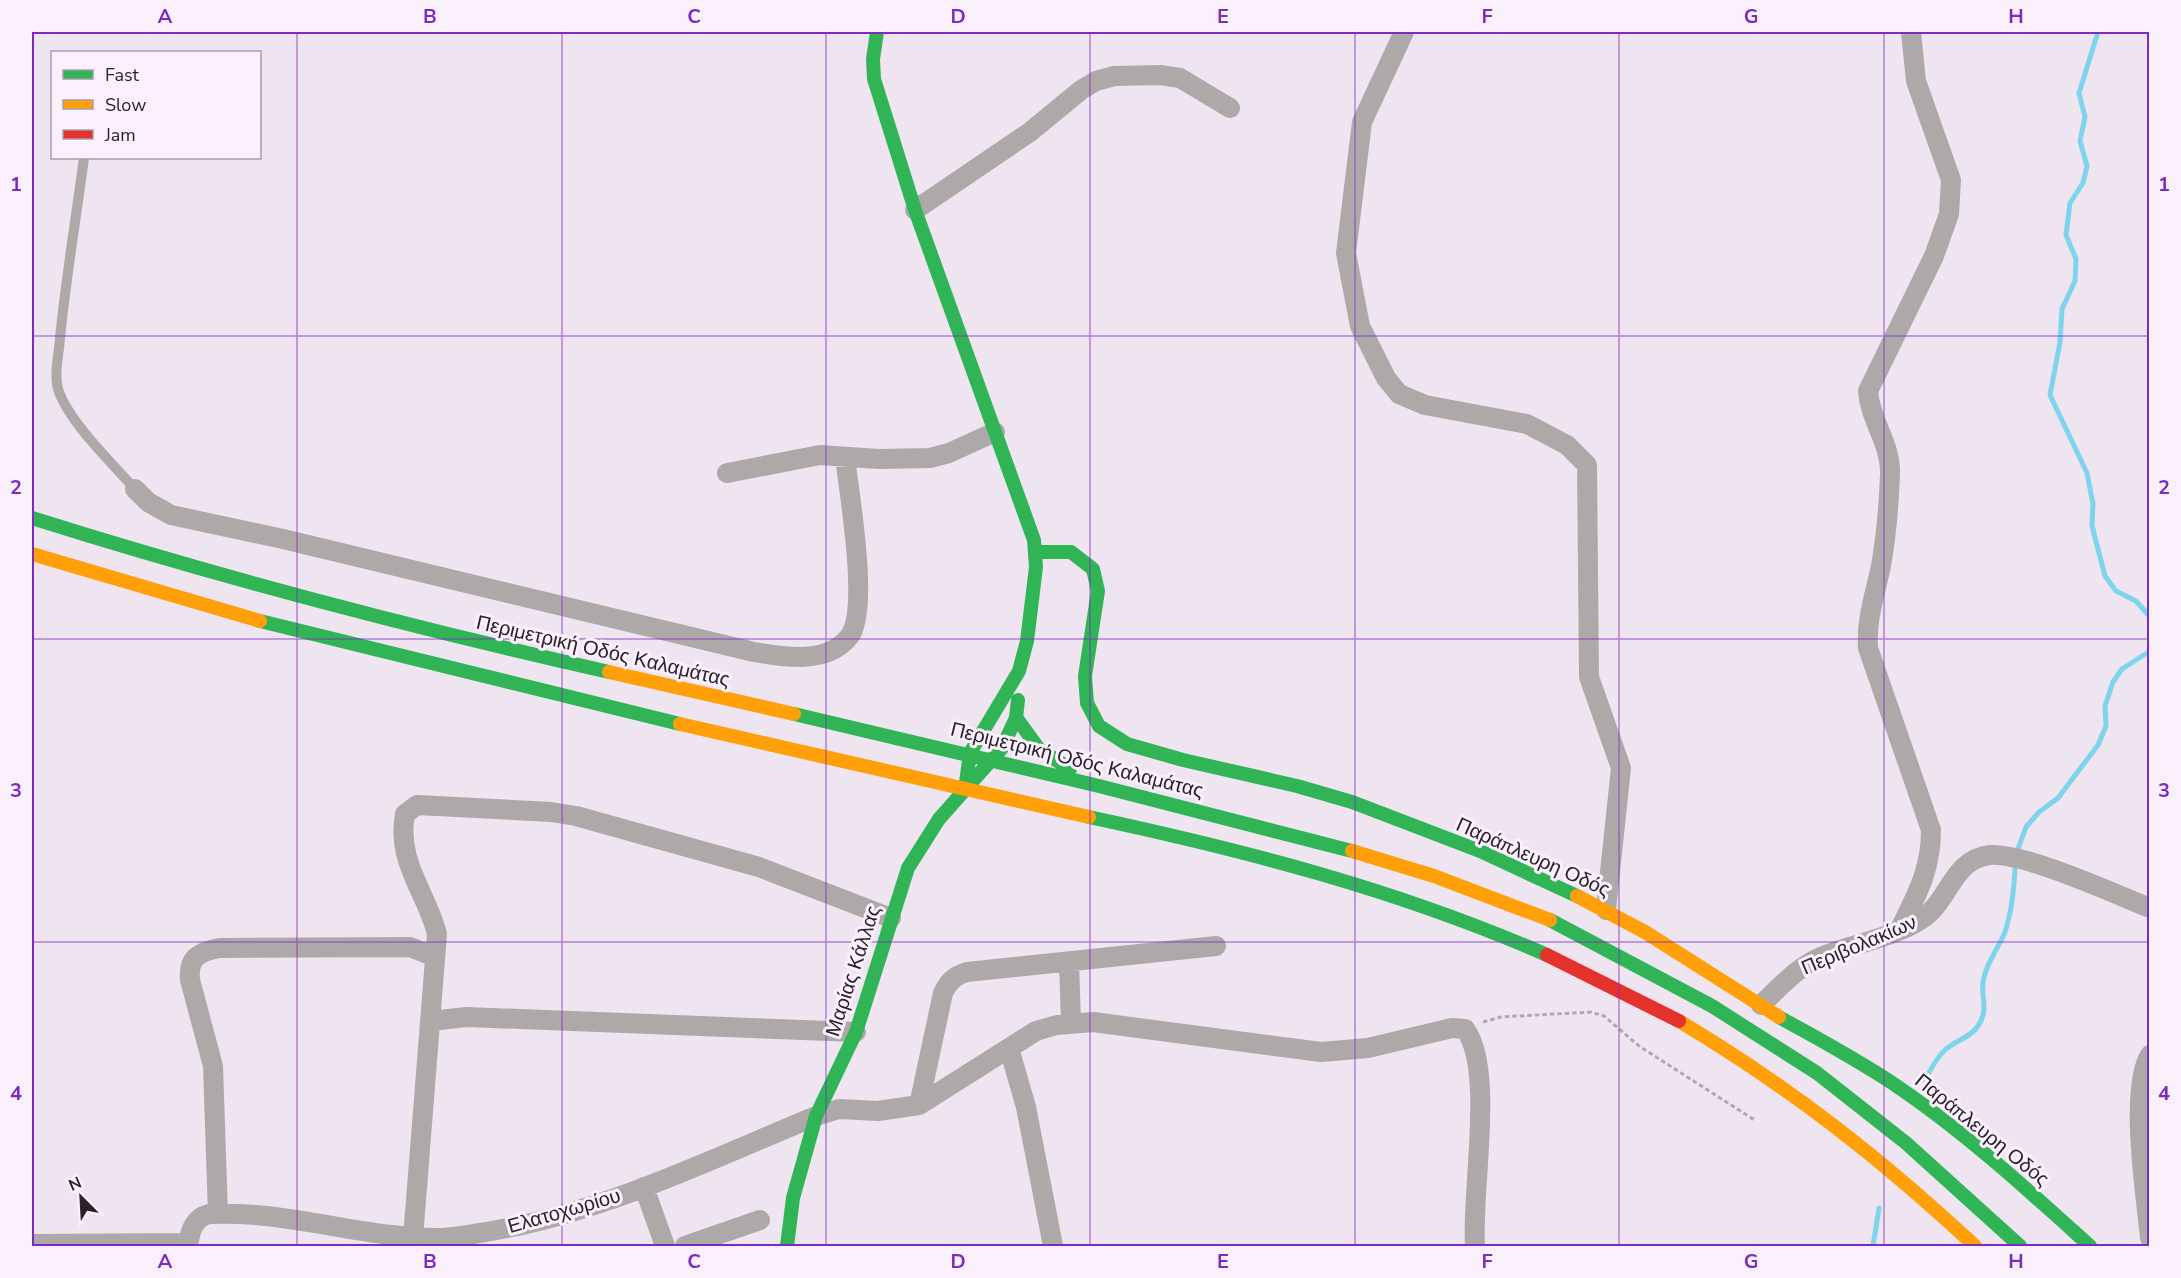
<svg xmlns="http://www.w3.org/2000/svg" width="2181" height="1278" font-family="'Nunito Sans',sans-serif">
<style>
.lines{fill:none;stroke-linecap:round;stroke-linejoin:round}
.stream{stroke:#7fd4ed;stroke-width:5}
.path{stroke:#adaaad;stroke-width:3;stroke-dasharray:4.5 3;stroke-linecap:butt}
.lane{stroke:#ada9a9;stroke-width:10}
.street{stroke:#ada9a9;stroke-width:20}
.fast{stroke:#30b455;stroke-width:14}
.slow{stroke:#ff9f0a;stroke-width:14}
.jam{stroke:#e5322d;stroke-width:14}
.grid{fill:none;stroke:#7b2cbf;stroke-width:1.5;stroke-opacity:0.55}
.labels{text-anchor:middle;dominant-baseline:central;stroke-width:6;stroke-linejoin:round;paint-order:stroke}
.street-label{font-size:20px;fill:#29222a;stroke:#faf0fc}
.neatline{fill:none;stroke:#7b2cbf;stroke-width:2}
.grid-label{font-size:20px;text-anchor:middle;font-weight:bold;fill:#7b2cbf}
</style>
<rect width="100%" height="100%" fill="#eee5f0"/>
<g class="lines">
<path class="stream" d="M2098 32 2079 93 2085 117 2080 141 2087 166 2083 183 2070 203 2066 235 2076 259 2075 281 2062 309 2060 342 2050 395 2087 473 2093 504 2092 526 2105 576 2116 591 2136 601 2150 617
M2018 849 2026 827 2039 812 2058 798 2098 745 2106 726 2105 706 2113 682 2122 669 2150 651
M1925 1080C1931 1069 1936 1058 1945 1050 1956 1040 1970 1038 1978 1026 1989 1010 1981 998 1983 982 1986 963 1998 949 2005 932 2012 911 2014 890 2015 868
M1873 1246 1879 1208"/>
<path class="path" d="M1483 1022 1501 1017 1591 1012 1604 1016 1639 1046 1756 1121"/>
<path class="lane" d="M84 158C76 218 66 278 60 338 59 355 53 376 59 392 71 424 112 463 135 489"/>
<path class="street" d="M1404 32 1362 122 1346 253 1360 326 1386 378 1399 394 1425 405 1527 424 1567 445 1587 465 1589 677 1621 768 1606 910
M915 210 1030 132 1081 90 1096 81 1114 76 1160 75 1180 78 1230 108
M727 473 820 455 879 459 930 458 949 453 995 432
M135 489 148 502 171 515 283 539 754 652C784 657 826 665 849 637 870 611 849 493 845 457
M1900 929C1917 894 1931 870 1931 830L1868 648C1866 620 1875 594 1881 566 1886 537 1889 504 1890 474 1891 443 1870 421 1868 391L1934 256 1949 214 1951 180 1916 81 1911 32
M1069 962 1071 1022
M1761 1005C1779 988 1797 967 1821 957 1852 944 1901 936 1926 916 1950 897 1954 859 1990 855 2023 852 2115 894 2150 908
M431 1021 466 1017 856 1032
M1009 1048 1026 1107 1053 1246
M2150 1055C2129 1089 2146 1196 2150 1238
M919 1105 943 993C949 981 954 976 967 972L1216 946
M644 1187 665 1246
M218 1214 213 1066 190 980C188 958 198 952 219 948L410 947 435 957
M413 1238 437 934C427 893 396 862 405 814L417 805 551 812 576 816 759 867 891 918
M32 1244 188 1243
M188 1246C190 1232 193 1218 209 1214 288 1210 364 1239 443 1238 461 1237 479 1233 497 1230 608 1210 712 1159 816 1116L839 1109 878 1111 919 1105 1036 1031 1057 1025 1093 1022 1321 1052 1368 1048 1452 1028 1465 1029C1495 1069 1471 1192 1475 1246
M685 1246 760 1220"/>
<path class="fast" d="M877 32 873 59 874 79 915 210 1034 540 1036 567 1027 641 1019 671 970 753 965 790
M32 518C222 578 415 628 609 672
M1036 552H1071L1093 569 1098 591 1085 676 1087 703 1099 726 1127 744 1183 760 1297 786 1352 802 1480 851 1577 896
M260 621 680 724
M794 714 1099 786 1352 851
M1018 720 1039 749 1070 769
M1089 817C1248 851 1398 890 1547 955
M1550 920 1712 1006 1817 1073 1906 1143 2020 1246
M1779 1017C1820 1040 1862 1062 1901 1089 1968 1135 2029 1191 2090 1246
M787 1246 793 1198 816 1116 856 1032 908 868 939 819 1002 748 1016 718 1018 700"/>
<path class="slow" d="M32 554 260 621
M609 672 794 714
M680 724 1089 817
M1352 851 1434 876 1550 920
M1577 896 1645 932 1779 1017
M1679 1021C1791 1088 1879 1157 1975 1246"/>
<path class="jam" d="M1547 955 1679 1021"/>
</g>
<path class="grid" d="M297 32V1246M562 32V1246M826 32V1246M1090 32V1246M1355 32V1246M1619 32V1246M1884 32V1246M32 336H2150M32 639H2150M32 942H2150"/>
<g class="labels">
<g class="street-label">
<text transform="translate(603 651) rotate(13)">Περιμετρική Οδός Καλαμάτας</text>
<text transform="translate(1077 760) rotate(14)">Περιμετρική Οδός Καλαμάτας</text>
<text transform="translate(1533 857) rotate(24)">Παράπλευρη Οδός</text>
<text transform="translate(1859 945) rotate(-23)">Περιβολακίων</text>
<text transform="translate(853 971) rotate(-72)">Μαρίας Κάλλας</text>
<text transform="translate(1982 1130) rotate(39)">Παράπλευρη Οδός</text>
<text transform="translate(564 1211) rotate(-16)">Ελατοχωρίου</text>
</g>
</g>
<rect width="2181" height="1278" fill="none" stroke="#faf0fc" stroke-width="66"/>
<rect x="51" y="51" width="210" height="108" fill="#faf0fc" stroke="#a69ea8" stroke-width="1.5"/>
<rect x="63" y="70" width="30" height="9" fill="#30b455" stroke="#a69ea8" stroke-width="1.5"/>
<text x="105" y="81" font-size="18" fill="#29222a">Fast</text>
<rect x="63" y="100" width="30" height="9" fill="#ff9f0a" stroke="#a69ea8" stroke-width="1.5"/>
<text x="105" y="111" font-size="18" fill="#29222a">Slow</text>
<rect x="63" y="130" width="30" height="9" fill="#e5322d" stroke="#a69ea8" stroke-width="1.5"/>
<text x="105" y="141" font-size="18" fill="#29222a">Jam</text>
<g transform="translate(81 1197) rotate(336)" stroke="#faf0fc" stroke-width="4.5" paint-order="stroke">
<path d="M0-4.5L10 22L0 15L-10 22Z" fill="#29222a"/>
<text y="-9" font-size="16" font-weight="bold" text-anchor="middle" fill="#29222a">N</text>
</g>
<rect x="33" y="33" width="2115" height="1212" class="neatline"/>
<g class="grid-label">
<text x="165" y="23">A</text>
<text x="430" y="23">B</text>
<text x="694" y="23">C</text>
<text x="958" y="23">D</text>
<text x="1223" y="23">E</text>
<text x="1487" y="23">F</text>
<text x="1751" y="23">G</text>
<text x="2016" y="23">H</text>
<text x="16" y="191">1</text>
<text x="2164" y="191">1</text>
<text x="16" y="494">2</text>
<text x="2164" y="494">2</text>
<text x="16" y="797">3</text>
<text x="2164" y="797">3</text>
<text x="16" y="1100">4</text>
<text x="2164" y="1100">4</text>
<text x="165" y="1268">A</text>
<text x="430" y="1268">B</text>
<text x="694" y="1268">C</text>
<text x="958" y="1268">D</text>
<text x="1223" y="1268">E</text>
<text x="1487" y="1268">F</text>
<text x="1751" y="1268">G</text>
<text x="2016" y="1268">H</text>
</g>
</svg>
